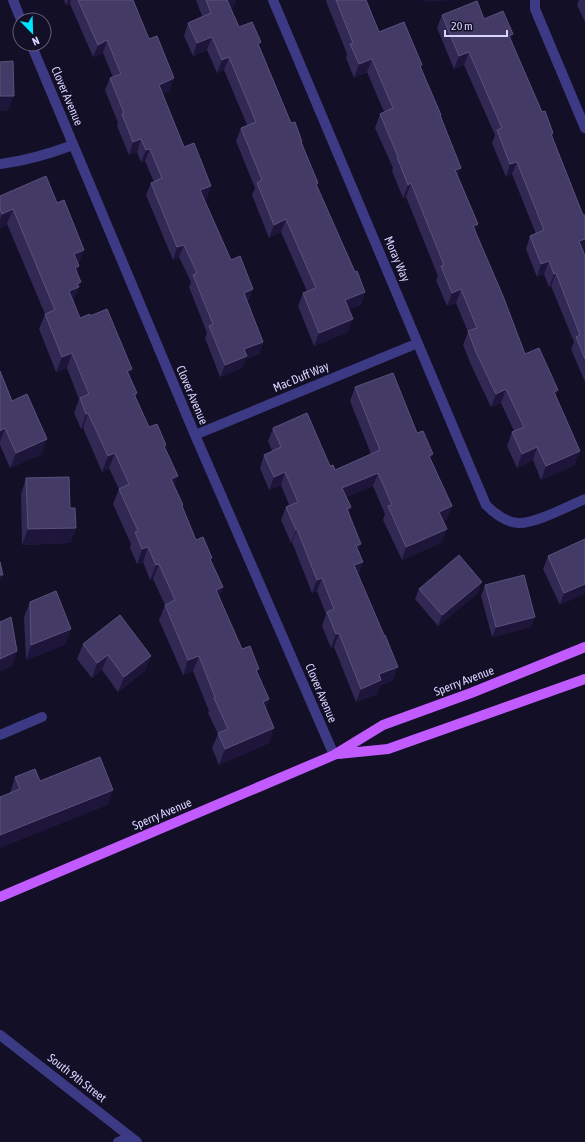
<svg xmlns="http://www.w3.org/2000/svg" width="585" height="1142" font-family="'Asap Condensed',sans-serif">
<style>
.lines{fill:none;stroke-linecap:round;stroke-linejoin:round}
.minor{stroke:#3d3a85;stroke-width:10}
.primary{stroke:#c25bff;stroke-width:10}
.wall{fill:#312854}
.shaded-wall{fill:#1d163a}
.building{fill:#433a66;stroke:#5a527e}
.labels{text-anchor:middle;dominant-baseline:central;stroke-width:3;stroke-linejoin:round;paint-order:stroke}
.street-label{font-size:12px;fill:#d9d4ff;stroke:#130f26}
</style>
<rect width="100%" height="100%" fill="#130f26"/>
<g class="lines">
<path class="minor" d="M13 0 21 20
M273 0 486 505C495 514 505 522 518 523 535 524 568 506 585 499
M535 0V9L585 128
M31 44 195 435 334 755
M0 164C25 161 49 154 73 145
M195 435 418 343
M0 735 42 717
M0 1035 137 1142
M118 1142 130 1137"/>
<path class="primary" d="M338 754 388 749 585 679
M0 897 334 755 383 725 471 693 585 647"/>
</g>
<path class="wall" d="M64 0H133L170 91 162 94 184 147 207 198 204 199 231 260 253 289 248 301 247 302 263 342 259 354 246 359 242 368 220 377 205 338 207 333 189 287 191 282 179 257 173 260 146 195 151 183 154 182 145 161 141 162 137 152 129 155 117 126 118 123 105 90 110 78 113 77 103 53 93 57 70 4 66 5Z
M196 0H236L233 7 230 8 239 27 260 47 291 123 302 143 317 186 355 272 365 292 361 305 349 309 348 332 314 346 298 306 303 293 307 291 281 232 269 238 252 195 255 188 236 141 241 128 247 125 224 70 217 73 207 50 193 56 184 36 188 23 202 16Z
M326 0H366L379 32 421 69 441 115V117L458 177 478 224 475 231 525 354 556 397 575 465 541 480 533 460 517 468 507 446 512 432 514 431 501 403 491 407 471 365 463 345 468 332 456 303 447 306 436 280 438 276 406 197 403 198 392 171 393 168 375 128 380 114 384 112 367 72 354 78 346 58 347 54 326 1Z
M579 0H585V22L577 5Z
M442 15 484 19 513 34 510 40 542 112 553 133 552 137 583 250 585 256V382L571 349 574 342 551 286 549 287 544 274 537 277 526 249 530 236 536 234 512 174 506 177 492 143 495 135 464 65 454 69 437 28Z
M0 196 79 264 77 273 75 297 73 302 80 318 90 316 129 376 137 393 135 397 149 427 165 448 174 486 183 505 182 507 196 540 211 560 223 587 219 597 242 649 258 674 269 699 266 708 269 743 219 765 212 748 218 734 208 713 209 711 193 671 183 675 159 620 165 605 153 579 150 580 143 562 137 564 130 548 131 544 113 504 119 489 109 468 102 472 83 428 81 429 74 413 79 399 67 368 56 372 39 329 45 314 7 224 0 228Z
M0 371 12 401 42 454 10 468 0 445Z
M355 387 417 433 431 460 452 506 447 519 443 521 442 542 402 560 383 520 385 514 373 486 346 497 351 507 349 512 359 551 363 562 358 575 393 680 380 686 377 694 356 702 334 647 331 648 322 626 326 614 317 591 312 593 292 542 291 543 281 520 286 507 289 505 281 485 269 490 260 468 264 455 272 451 268 441 273 428 330 466 335 470 371 454 350 401Z
M26 478 70 508 76 528 70 543 22 545 21 494Z
M585 539 560 605 543 569 548 556Z
M485 585 531 627 492 637 481 596Z
M419 589 478 593 438 626 415 599Z
M30 602 66 644 26 660 24 617Z
M83 644 145 671 118 692 102 670 92 678 77 659Z
M15 777 40 781 108 805 10 793Z"/>
<path class="shaded-wall" d="M68 0H71L70 4 66 5Z
M226 0H236L233 7 222 11Z
M425 0H453L424 2Z
M513 34 508 47 509 36Z
M212 37 207 50 193 56 197 43Z
M107 40 103 53 93 57 98 45Z
M469 52 464 65 454 69 459 56Z
M229 57 224 70 217 73 222 60Z
M372 59 367 72 354 78 359 64Z
M174 78 170 91 154 97 159 85Z
M0 96H14L8 111H0Z
M141 139 137 152 129 155 133 142Z
M150 149 145 161 141 162 146 150Z
M517 162 512 174 506 177 510 164Z
M461 168 456 181 455 170Z
M411 183 406 197 403 198 408 185Z
M211 186 207 198 196 203 200 190Z
M13 209 7 224 0 228V220L2 214Z
M286 219 281 232 269 238 274 225Z
M478 224 473 238V226Z
M585 239V249L574 254 579 241Z
M184 245 179 257 173 260 177 247Z
M84 250 78 266 74 254Z
M549 261 544 274 537 277 541 264Z
M79 266 74 281 75 268Z
M556 273 551 286 549 287 554 274Z
M81 282 73 302 69 291 77 284Z
M253 289 248 301 239 305 244 293Z
M461 289 456 303 447 306 452 293Z
M365 292 361 305 340 313 345 300Z
M353 319 348 332 314 346 319 333Z
M263 342 259 354 246 359 242 368 220 377 225 365 244 349Z
M72 353 67 368 56 372 62 357Z
M132 369 126 384 127 371Z
M506 389 501 403 491 407 496 394Z
M558 390 553 403 554 392Z
M88 413 83 428 81 429 86 414Z
M5 428 0 442V431Z
M47 439 42 454 10 468 16 453Z
M537 447 533 460 517 468 522 454Z
M580 451 575 465 541 480 546 466Z
M115 453 109 468 102 472 108 456Z
M433 454 428 468 429 456Z
M285 472 281 485 269 490 274 477Z
M378 473 373 486 338 501 342 488Z
M178 476 172 491 171 479Z
M452 506 447 519 434 525 439 512Z
M351 507 346 520 347 509Z
M76 528 70 543 22 545 28 529Z
M297 529 292 542 291 543 296 530Z
M447 529 442 542 402 560 406 547Z
M361 544 356 557V546Z
M148 547 143 562 137 564 142 549Z
M363 562 358 575 354 565Z
M159 564 153 579 150 580 156 565Z
M0 575H3L0 582Z
M322 578 317 591 312 593 317 580Z
M482 582 478 593 438 626 442 615Z
M585 584V594L560 605 564 593Z
M223 587 217 603 216 590Z
M535 617 531 627 492 637 496 627Z
M71 629 66 644 26 660 31 645Z
M339 633 334 647 331 648 336 634Z
M17 651 12 666 0 672V659Z
M108 655 102 670 92 678 97 663Z
M151 656 145 671 118 692 124 677Z
M199 656 193 671 183 675 188 660Z
M398 667 393 680 380 686 377 694 356 702 361 689 379 674Z
M259 669 254 684 256 670Z
M269 699 263 715V702Z
M274 728 269 743 219 765 225 749Z
M113 790 108 805 0 848V835Z"/>
<path class="building" d="M78 0H133L149 39 157 36 174 78 159 85 184 147 194 143 211 186 200 190 231 260 240 256 253 289 244 293 263 342 244 349 247 356 225 365 209 326 213 324 193 275 197 273 184 245 177 247 151 183 162 178 150 149 146 150 141 139 133 142 122 114 124 113 110 78 121 74 107 40 98 45Z
M206 0H227L239 27 252 22 261 42 258 44 291 123 295 122 302 142H301L318 183 316 184 355 272 357 271 365 292 345 300 353 319 319 333 303 293 316 288 286 219 274 225 257 183 262 180 241 128 256 122 229 57 222 60 212 37 197 43 188 23 211 13Z
M336 0H366L379 32 404 22 422 65 420 66 441 115H440L461 168 455 170 478 224 473 226 503 296 525 354 539 348 558 390 554 392 580 451 546 466 537 447 522 454 512 432 524 427 506 389 496 394 476 352 468 331 477 328 461 289 452 293 441 266 444 265 411 183 408 185 397 157H398L380 114 393 108 372 59 359 64 350 44 353 43Z
M477 1 484 19 503 11 513 34 509 36 542 112 545 111 553 133 551 134 583 215H585V239L579 241 585 256V359L576 337 580 335 556 273 554 274 549 261 541 264 530 236 544 230 517 162 510 164 497 130 502 128 469 52 459 56 442 15Z
M13 61 14 96H0V62Z
M46 176 57 203 64 200 84 250 74 254 79 266 75 268 81 282 77 284 79 287 69 291 80 318 90 314V316L107 309 132 369 127 371 137 393 134 394 149 427 157 424 166 445 164 446 178 476 171 479 183 505 182 506 196 540 203 537 212 558 210 559 223 587 216 590 242 649 250 646 259 669 256 670 269 699 263 702 274 728 225 749 218 733 228 729 214 698 215 697 199 656 188 660 165 605 175 600 159 564 156 565 148 547 142 549 135 532 138 531 119 489 129 484 115 453 108 456 88 413 86 414 80 398 89 394 72 353 62 357 45 314 55 310 13 209 2 214 0 208V196Z
M0 371 12 401 27 394 47 439 16 453 5 428 0 431Z
M393 373 417 433 423 431 433 454 429 456 452 506 439 512 447 529 406 547 388 506 392 505 378 473 342 488 351 507 347 509 361 544 356 546 363 562 354 565 384 635H385L398 667 379 674 381 680 361 689 339 633 336 634 327 612 334 609 322 578 317 580 297 529 296 530 286 507 298 502 285 472 274 477 264 455 281 447 273 428 307 413 330 466 333 465 335 470 380 450 355 387Z
M69 477 70 508H75L76 528 28 529 26 478Z
M585 539V584L564 593 548 556Z
M459 555 482 582 442 615 419 589Z
M0 562 3 575H0Z
M524 575 535 617 496 627 485 585Z
M56 591 71 629 31 645 30 602Z
M120 615 151 656 124 677 108 655 97 663 83 644Z
M11 617 17 651 0 659V622Z
M100 757 113 790 0 835V797L20 789 15 777 35 769 40 781Z"/>
<g class="labels">
<g class="street-label">
<text transform="translate(67 96) rotate(67)">Clover Avenue</text>
<text transform="translate(397 259) rotate(67)">Moray Way</text>
<text transform="translate(301 377) rotate(-23)">Mac Duff Way</text>
<text transform="translate(192 395) rotate(67)">Clover Avenue</text>
<text transform="translate(464 681) rotate(-21)">Sperry Avenue</text>
<text transform="translate(321 693) rotate(67)">Clover Avenue</text>
<text transform="translate(162 814) rotate(-23)">Sperry Avenue</text>
<text transform="translate(77 1078) rotate(38)">South 9th Street</text>
</g>
</g>
<g transform="translate(32 32) rotate(157)"><circle r="19" fill="#130f26" stroke="#625e7d"/>
<path d="M0-3L7 15L0 10L-7 15Z" fill="#00e5ff"/>
<text y="-6" font-size="11" font-weight="bold" text-anchor="middle" fill="#d9d4ff">N</text>
</g>
<path d="M445 30v6h62v-6" fill="none" stroke="#d9d4ff" stroke-width="2"/>
<text x="451" y="30" font-size="12" fill="#d9d4ff" stroke="#130f26" stroke-width="3" paint-order="stroke">20 m</text>
</svg>
